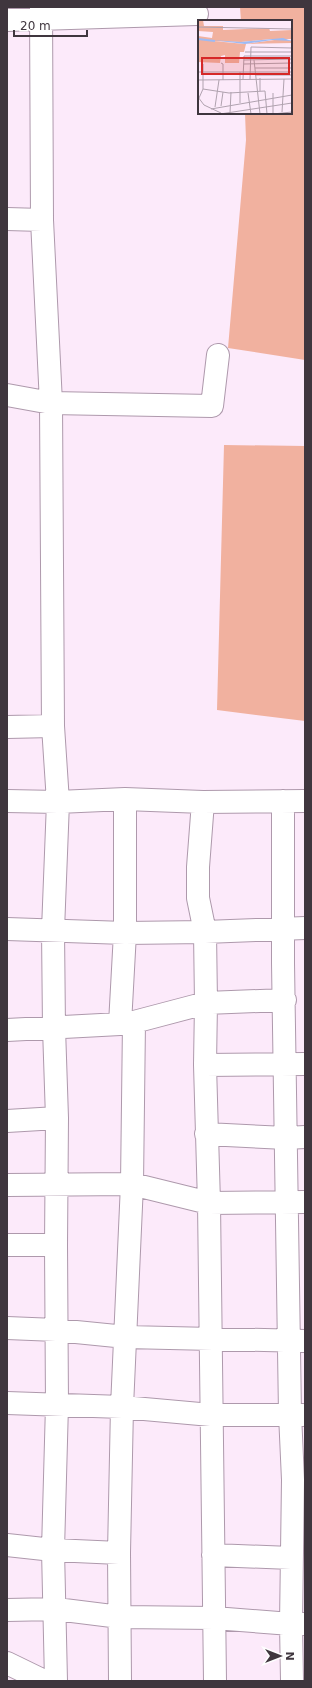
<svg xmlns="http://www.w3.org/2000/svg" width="312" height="1688" font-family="'DejaVu Sans',sans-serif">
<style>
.green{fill:#f1b19f}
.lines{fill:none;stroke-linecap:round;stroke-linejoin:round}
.minor-casing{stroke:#ae99ac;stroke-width:24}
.minor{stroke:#fff;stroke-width:22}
.inset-river{fill:none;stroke:#9dbaf4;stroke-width:2}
.inset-road{fill:none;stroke:#b0a2af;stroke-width:1}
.view{fill:#d62828;fill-opacity:0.15;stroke:#d62828;stroke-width:2}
.inset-edge{fill:none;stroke:#3f363e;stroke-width:2}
</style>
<rect width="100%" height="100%" fill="#fceafa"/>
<path class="green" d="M240 7H305V360L228 348 246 140 245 113H291V21H241Z
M224 445 305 446V721L217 710Z"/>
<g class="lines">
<defs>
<path id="minor" d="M41 7 42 220 51 403 53 726 58 802 53 930 54 1028 57 1118 56 1245 57 1405 53 1550 56 1681
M7 20 197 14
M7 219 42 220
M7 395 51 403 212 406 218 355
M7 727 53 726
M7 801 58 802 125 799 203 802 305 801
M283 801V963L290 1414 293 1480 291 1624 292 1681
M203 802 198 867V898L205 932 206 1003 205 1065 209 1203 215 1681
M7 929 125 933 205 932 305 928
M120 1024 125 933V799
M7 1030 120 1024 134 1022 206 1003 285 1000
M205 1065 305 1064
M7 1121 57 1118
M206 1134 286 1138 305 1137
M7 1185 132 1184 209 1203 305 1202
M7 1245H56
M7 1328 56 1330 126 1337 305 1341
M7 1403 122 1407 211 1415H303
M7 1545 53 1550 119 1553
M213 1555 291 1558
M7 1610 56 1609 120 1617 214 1618 291 1624H305
M7 1663 44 1681
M120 1681 119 1553 122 1407 132 1184 134 1022"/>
</defs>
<use href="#minor" class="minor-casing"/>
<use href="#minor" class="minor"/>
</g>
<g transform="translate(198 20)">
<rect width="94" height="94" fill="#fceafa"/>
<path d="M0 0H5L6 6H25V10L71 8 72 11 94 10V19H73L43 22 15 21 47 24 84 19 94 21V23L48 24 46 32H42L41 43H27V35L23 36 22 43 0 42V16L14 18 15 12 0 11Z" fill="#f1b19f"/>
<path d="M85 18 94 21 74 20 47 24 14 20 43 22Z" fill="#9dbaf4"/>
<path class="inset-river" d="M0 19 17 21"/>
<path class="inset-road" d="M0 7 94 9M47 32H94M46 40 94 39M56 40 62 94M23 43 25 44V60M46 44 94 43M57 48H94M0 52H94M42 52V83M57 55H94M62 58V71M45 59 46 36H94M52 59 53 27 94 28M94 59V82M0 60 94 59M5 69 31 73 67 71 69 94M50 73 53 94M75 73V94M0 77 6 85 23 93M1 78 5 69V44M23 86 25 72M17 87 21 60M13 89 94 75M84 92 86 59M32 93 33 72M22 94 94 83M75 94 94 92"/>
<path class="view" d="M4 38H91V54H4Z"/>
<rect width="94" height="94" class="inset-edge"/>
</g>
<rect width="312" height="1688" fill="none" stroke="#3f363e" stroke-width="16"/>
<g transform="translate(280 1656) rotate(90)" stroke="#fefefe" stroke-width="3" paint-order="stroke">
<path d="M0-3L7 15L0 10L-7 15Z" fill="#3f363e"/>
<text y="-6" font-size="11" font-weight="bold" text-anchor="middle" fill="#3f363e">N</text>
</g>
<path d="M14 30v6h73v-6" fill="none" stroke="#3f363e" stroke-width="2"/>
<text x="20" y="30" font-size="12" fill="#3f363e" stroke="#fefefe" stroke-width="3" paint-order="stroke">20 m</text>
</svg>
